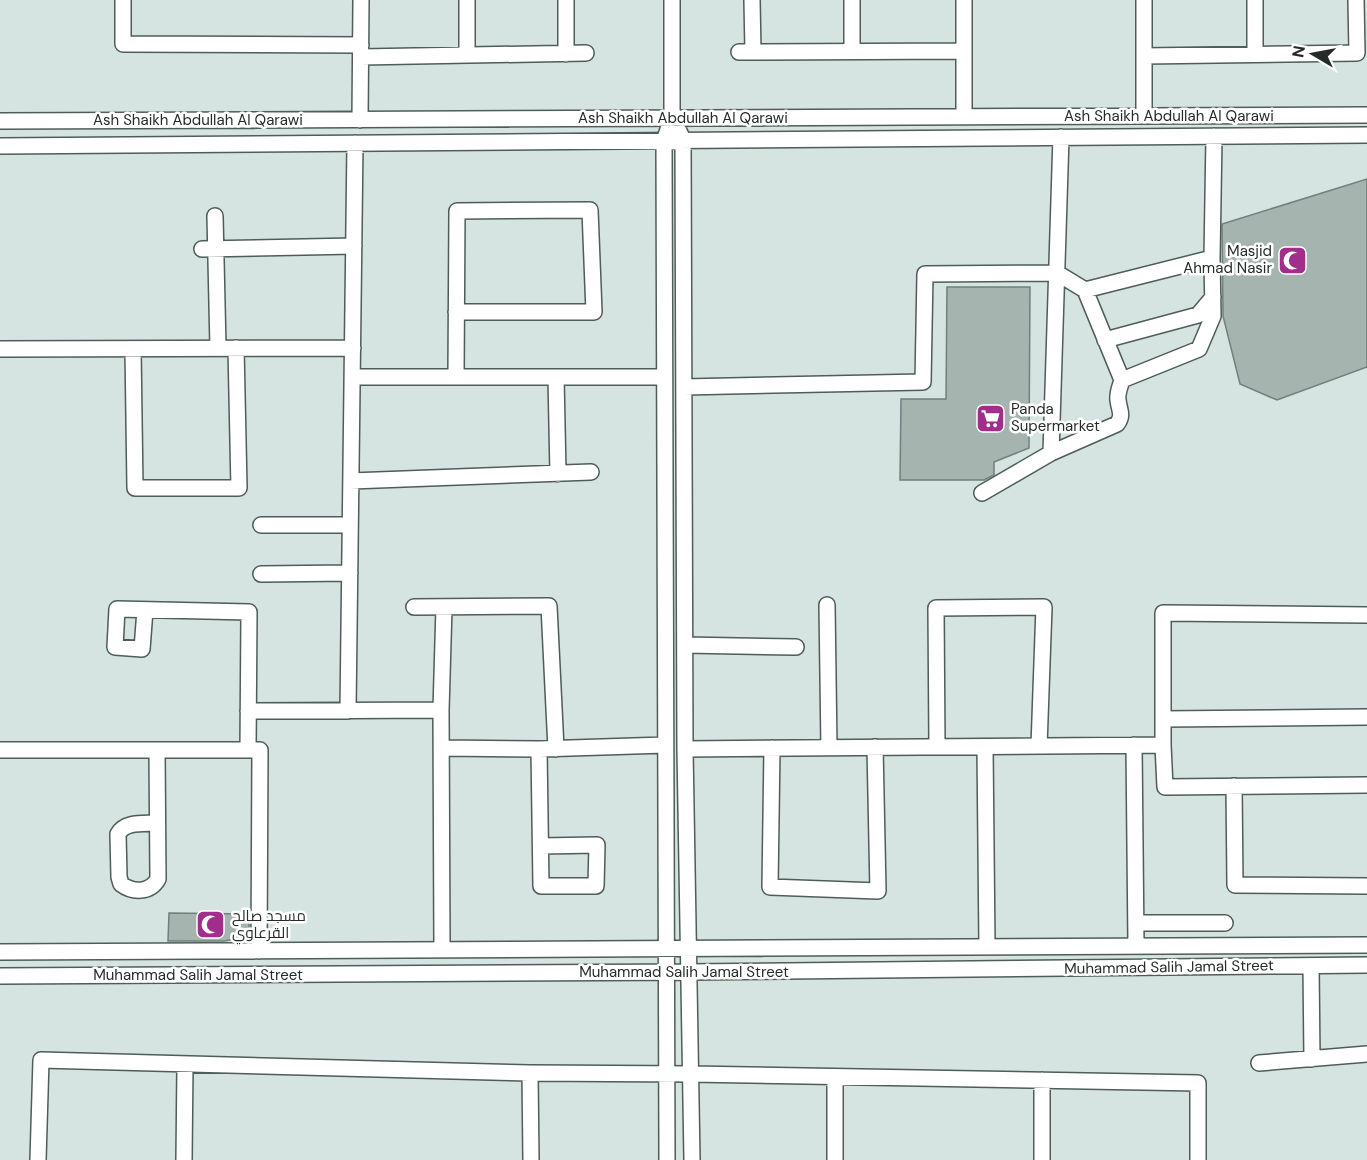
<svg xmlns="http://www.w3.org/2000/svg" width="1367" height="1160" font-family="'DM Sans',Cairo,sans-serif">
<style>
.building{fill:#a5b4af;stroke:#727f7b;stroke-width:1.5}
.lines{fill:none;stroke-linecap:round;stroke-linejoin:round}
.minor-casing{stroke:#4f5c58;stroke-width:18}
.minor{stroke:#fff;stroke-width:15}
.labels{text-anchor:middle;dominant-baseline:central;stroke-width:5;stroke-linejoin:round;paint-order:stroke}
.street-label{font-size:15px;fill:#262b29;stroke:#fff}
.poi-label{font-size:15px;fill:#262b29;stroke:#fff;text-anchor:start}
</style>
<rect width="100%" height="100%" fill="#d5e4e0"/>
<path class="building" d="M1367 179V367L1277 400 1240 384 1223 316 1222 224Z
M947 287H1030L1029 448 994 462V475L984 480H900L901 399H946Z
M169 913 249 914V937L224 941H168Z"/>
<g class="lines">
<defs>
<path id="minor" d="M123 0V44L361 45
M467 0V55
M566 0V54
M752 0 753 52
M964 0V116
M1255 0V54
M739 52 964 51
M852 52V0
M1144 56 1357 53 1356 0
M361 57 586 53
M1144 116V0
M360 120 361 0
M0 121 1367 115
M679 131 683 140 685 749 692 1160
M0 146 1367 135
M215 216 218 348
M202 249 354 246
M1085 290 1122 380 1199 349 1213 316 1212 258
M1105 340 1198 315 1213 297
M0 349 353 348
M133 349 135 488H239L236 348
M352 377H664
M456 377 457 211 590 210 594 312H456
M556 377 558 474
M684 387 923 382 925 274 1057 273 1085 290 1212 258 1214 136
M1051 453 1117 424C1124 415 1119 410 1118 400 1117 393 1120 387 1122 380
M351 481 591 472
M982 493 1051 453 1061 137
M261 525H350
M261 574 350 573
M827 605 829 748
M414 607 549 606 556 749
M145 610 142 649 115 647 117 609 249 612 248 750
M1367 615 1163 613V745L1165 787 1367 785
M685 645 796 647
M248 711 441 710
M348 711 355 143
M1163 719 1367 717
M1134 745 1136 946
M937 747 936 608 1044 607 1039 746
M985 747 987 947
M441 748 539 749 665 745
M772 748 770 887 878 891 875 747
M539 749 541 886H596L597 845 541 846
M685 749 1163 745
M0 750H260L259 951
M157 750 158 879C150 893 133 893 121 884L119 877 118 834C125 821 144 824 157 823
M1234 786 1235 885 1367 886
M1136 923H1225
M442 950 441 710 444 607
M0 952 1367 945
M1311 966 1312 1059
M0 976 688 972 1367 965
M1259 1063 1367 1054
M530 1073 531 1160
M835 1077V1160
M38 1160 41 1060 530 1073 691 1074 1198 1083V1160
M184 1160 185 1064
M667 1160 664 141 672 118V0
M1042 1160V1080"/>
</defs>
<use href="#minor" class="minor-casing"/>
<use href="#minor" class="minor"/>
</g>
<defs>
<symbol id="mosque-square" viewBox="-11 -11 22 22"><rect x="-9" y="-9" width="18" height="18" rx="4" fill="#a12e8a" stroke="#fff"/><path d="M3.5-4.9A6 6 0 1 0 3.5 4.9A5 5 0 1 1 3.5-4.9Z" fill="#fff"/></symbol>
<symbol id="supermarket-square" viewBox="-11 -11 22 22"><rect x="-9" y="-9" width="18" height="18" rx="4" fill="#a12e8a" stroke="#fff"/><path d="M-6-5.5h2.5l.6 2H6L4.5 2H-2.5L-4.4-4H-6ZM-1.5 3.2a1.3 1.3 0 1 0 .1 0ZM3 3.2a1.3 1.3 0 1 0 .1 0Z" fill="#fff"/></symbol>
</defs>
<g fill-rule="evenodd">
<use href="#mosque-square" x="1276" y="244" width="33" height="33"/>
<use href="#supermarket-square" x="974" y="402" width="33" height="33"/>
<use href="#mosque-square" x="194" y="908" width="33" height="33"/>
</g>
<g class="labels">
<g class="street-label">
<text x="1169" y="116">Ash Shaikh Abdullah Al Qarawi</text>
<text x="683" y="118">Ash Shaikh Abdullah Al Qarawi</text>
<text x="198" y="120">Ash Shaikh Abdullah Al Qarawi</text>
<text transform="translate(1169 967) rotate(-1)">Muhammad Salih Jamal Street</text>
<text x="684" y="972">Muhammad Salih Jamal Street</text>
<text x="198" y="975">Muhammad Salih Jamal Street</text>
</g>
<g class="poi-label">
<text x="1272" y="251" text-anchor="end">Masjid<tspan x="1272" dy="17">Ahmad Nasir</tspan></text>
<text x="1011" y="409">Panda<tspan x="1011" dy="17">Supermarket</tspan></text>
<text x="232" y="916">مسجد صالح<tspan x="232" dy="17">القرعاوي</tspan></text>
</g>
</g>
<g transform="translate(1313 54) rotate(280)" stroke="#ffffff" stroke-width="4.5" paint-order="stroke">
<path d="M0-4.5L10 22L0 15L-10 22Z" fill="#262b29"/>
<text y="-9" font-size="16" font-weight="bold" text-anchor="middle" fill="#262b29">N</text>
</g>
</svg>
